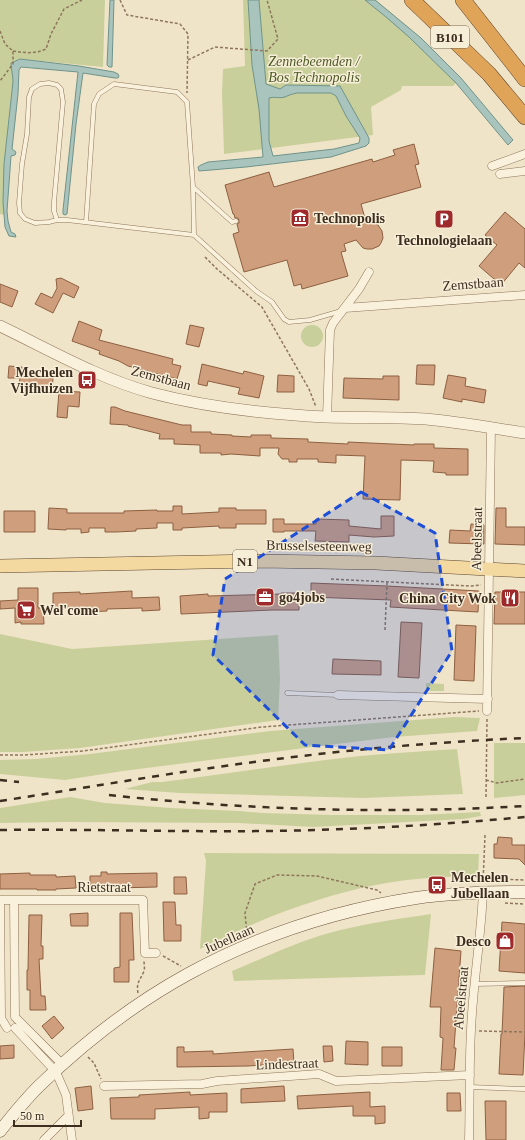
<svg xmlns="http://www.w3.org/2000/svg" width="525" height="1140" font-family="'Times New Roman',serif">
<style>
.green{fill:#c9cf9b}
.water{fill:#a9c4bc;stroke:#6f938a;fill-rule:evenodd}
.building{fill:#cf9f7d;stroke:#8d5f41}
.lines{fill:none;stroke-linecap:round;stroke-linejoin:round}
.service-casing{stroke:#8d765c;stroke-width:5}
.minor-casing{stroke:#8d765c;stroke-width:9}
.tertiary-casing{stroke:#8d765c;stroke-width:12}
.secondary-casing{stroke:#6f573f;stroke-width:13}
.primary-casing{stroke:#5b4430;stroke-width:14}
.motorway-casing{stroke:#5b4430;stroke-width:16}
.path{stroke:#8d765c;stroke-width:1.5;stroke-dasharray:3 2;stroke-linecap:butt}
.service{stroke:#faf1dc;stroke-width:4}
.minor{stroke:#faf1dc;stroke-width:8}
.tertiary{stroke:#faf1dc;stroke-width:11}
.secondary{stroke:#faf1dc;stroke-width:12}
.primary{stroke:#f3d9a0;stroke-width:13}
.motorway{stroke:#e0a458;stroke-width:15}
.rail{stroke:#3d2e20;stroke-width:2.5;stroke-dasharray:7 7;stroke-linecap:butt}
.marked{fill:#1d4ed8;fill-opacity:0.2;stroke:#1d4ed8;stroke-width:3;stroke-dasharray:8 5;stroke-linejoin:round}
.labels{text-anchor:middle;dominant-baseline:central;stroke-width:3;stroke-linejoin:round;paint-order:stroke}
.shield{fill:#f7eed8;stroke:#756857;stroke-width:1}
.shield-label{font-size:13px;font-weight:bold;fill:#3d2e20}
.park-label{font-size:14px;font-style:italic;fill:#4d5a26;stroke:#f7eed8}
.poi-label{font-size:14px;font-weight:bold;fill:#3d2e20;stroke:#f7eed8;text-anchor:start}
.street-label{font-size:14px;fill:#3d2e20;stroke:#f7eed8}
</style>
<rect width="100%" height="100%" fill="#f0e4c8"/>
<path class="green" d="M0 0H105L103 67 20 59 14 61 11 68 13 73V82L4 164V215L0 214Z
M243 0H376L421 38 461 78 453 86H402L401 90 371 107 373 135 224 154 222 93 223 69 245 66Z
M301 336a11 11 0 1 1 22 0a11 11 0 1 1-22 0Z
M0 634 72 649 278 635 280 679 278 720 80 748 23 752H0Z
M426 683 444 684V691H426Z
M454 717 480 718 477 731 394 737 328 745 123 771 65 780 0 774V760L36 759 90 754 270 731Z
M494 743H525V795L494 798Z
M457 749 463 794 363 798 179 793 125 789 152 782H162C228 774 294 763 360 756 392 753 425 751 457 749Z
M70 797 105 803 171 808 239 811 263 813 333 815H420L480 812 481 816 464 819 313 827 239 823 65 822 0 823V808Z
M204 853 479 854 478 875C446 877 412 878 381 884 318 896 257 920 200 949L206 861Z
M431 914 425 975 234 981 232 971C264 958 296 942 329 933 362 924 397 919 431 914Z"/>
<path class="water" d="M110 0H114L112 67H109L107 65Z
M248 0H259L266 84 280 89 286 85 340 86 369 138V143L366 146 331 157 246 167 199 171 198 167 201 165 208 162 263 157 259 109 252 65ZM297 93H331L336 96 346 116 360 138 359 143 334 149 273 156 269 141V98C275 96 280 99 285 97 289 95 292 94 297 93Z
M365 0H375L421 38 461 78 513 140 508 145 456 83 409 37 386 17Z
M20 59 79 66 114 72 118 74 119 76 118 78H115L83 73 76 124 67 214 65 215 63 214V210L78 72 21 67 19 70 18 94 12 149 16 152 15 155 11 156 7 211 8 221 11 232 15 234 16 237 9 236 5 227 3 202 4 164 13 82C13 75 11 69 11 63Z"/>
<path class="building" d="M414 144 419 164 415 165 421 187 361 204 366 222 373 223 378 225 382 231 383 238 381 243 379 246 372 249H367L363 248 356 240 344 244 346 251 341 252 348 276 302 289 301 284 294 286 287 260 244 272 233 234 239 232 237 224 239 223V221L238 218H235L234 214H233L225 185 269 172 274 187 372 159 373 162 395 155 393 150Z
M505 212 525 229V268L519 263 501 285 479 266 497 245 485 235Z
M61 278 79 287 74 298 63 293 53 313 35 304 41 293 52 298 57 288 56 279Z
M0 284 18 291 12 307 0 302Z
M79 321 102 330 99 340 173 359 172 364 181 366 177 379 128 366 119 361 99 354 100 351 72 341Z
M190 325 204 328 199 347 186 344Z
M202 364 243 374 244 371 264 376 259 398 238 394 240 388 208 381 207 386 198 384Z
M417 365H435L434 385 416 384Z
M9 366 22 367V371H26V375L53 378 52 393 37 392V388L19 387 20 378H8Z
M278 375 294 376V392H277Z
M448 375 466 378 465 386 486 390 484 403 462 399V402L443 398Z
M383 376H399V400L343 398 344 378 383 379Z
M59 391 80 392 79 407 68 406 67 418 57 417Z
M111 407H115L125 411 182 425H191V432H211V434L232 435V436L251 437V435H271V438L308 439V442L348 444V442L414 445V444H434V448L468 449V475H446V473L433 472 434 461 401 460 400 500 363 499 365 456 336 455V463L318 462V459H297V462H289V459H282L278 454 279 448H260V456L231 454 221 455V453H200V445L174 444V439H159L160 434 128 426V425L110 424Z
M173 506H182V514L219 512V508H236V510H266V524H236V528H219V526L182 528V530H173V523H157V528L136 529V531L116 532H105V528H89V532L81 533V529H66V530L48 529 49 508 67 509V513H124V511L157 510V511H173Z
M496 508H506V527H525V545L495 544Z
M4 511H35V532H4Z
M381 516H394V536L374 537 349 535V542L315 541 316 531H284V532H273V519H284V524H316V519L349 520V526L381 529Z
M471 524 484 525V544L449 543 450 530 470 531Z
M311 583 387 586 479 591 478 612 390 607 391 600 311 597Z
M18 588H38V608H43L44 624H21V622L15 623V608L0 609V601L18 600Z
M132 591V598L159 597 160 610 142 611V608L107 609V611L88 612 87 608 53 609V593L80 592V594Z
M495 592H525V624H494Z
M281 593H299V610H272L181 614 180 596 208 594V596L281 594Z
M401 622 422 623 419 678 398 677Z
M456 625 476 626 474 681 454 680Z
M333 659 381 661V675L332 674Z
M498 837 512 838V845H525V865L519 859 494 858V844H497Z
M101 872H107V874L157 873V887L114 888V886H90V876H101Z
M30 873V875H56V877L75 876 76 888 56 889V890H37V889H0V874Z
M174 877H186L187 894H174Z
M163 902H175L176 925H181V941H164Z
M88 913V926H71L70 914Z
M120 913H132L134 960H129V982H114V968L120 967Z
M29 915H42L41 946H43V959H39L41 996H45L46 1010H30V990H27V970H28Z
M502 922 525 924V973L499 971Z
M435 948 461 951 454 1048H456L454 1070H441L443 1038 440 1037 441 1007H430Z
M525 986V1033L523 1075 499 1074 501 1034H502L504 987Z
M54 1016 64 1028 52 1039 42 1026Z
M346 1041 368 1042V1065L345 1064Z
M14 1045V1058L0 1059V1046Z
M323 1046H332L333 1061 324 1062Z
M177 1047H184V1052L213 1051V1054L293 1049 294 1063 248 1066 177 1067Z
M382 1047H402V1066H382Z
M91 1086 93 1109 78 1111 75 1088Z
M284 1086 285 1101 241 1103V1089Z
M190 1092V1095L227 1093V1112H209V1118L199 1119V1107L155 1109V1119H111L110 1098 139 1097V1095Z
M370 1092V1107L385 1106V1123L375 1124V1116H353V1106L298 1109 297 1096Z
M447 1093H460L461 1111H447Z
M485 1101H506V1140H486Z"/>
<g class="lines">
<defs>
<path id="service" d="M193 187 232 222 236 221
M57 220 54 211V202L63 102 61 89 57 85 49 83 40 84 32 89 29 97 27 134 22 164 19 203 20 213 25 219 35 223 49 222 57 220H67L194 235 256 291 272 302 284 319 289 322 310 320 341 311
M86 222 94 104 99 94 114 84 177 92 187 102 193 187 194 235
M287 693 338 695
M475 984 525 983
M470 1087 525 1089"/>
<path id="minor" d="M492 166 525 154
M500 174 525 171
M345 308 525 295
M327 417 330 330 333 323 359 289 369 272
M338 695 488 699
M487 711 491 428
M0 900H143L145 953H156
M0 900 1 1018 7 1028
M14 900 15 1017 63 1065
M15 1028 56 1072 66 1095 72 1140
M104 1086 202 1084 217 1081 319 1074 336 1081 470 1075
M44 1140 68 1116
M469 1140C470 1103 469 1066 471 1030 473 983 481 938 483 892"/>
<path id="tertiary" d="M0 326C50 350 98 378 152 393 209 408 267 414 326 417 359 418 393 417 426 419 459 422 492 428 525 433"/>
<path id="secondary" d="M0 1131C12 1116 24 1101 38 1087 83 1043 135 1003 190 973 260 935 338 910 416 898 452 893 489 892 525 892"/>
<path id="primary" d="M0 566 262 561 376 563 525 571"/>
<path id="motorway" d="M412 0 489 74 525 117
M463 0 525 79"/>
</defs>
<use href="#service" class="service-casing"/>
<use href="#minor" class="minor-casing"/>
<use href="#tertiary" class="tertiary-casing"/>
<use href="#secondary" class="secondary-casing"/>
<use href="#primary" class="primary-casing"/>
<use href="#motorway" class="motorway-casing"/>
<path class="path" d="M120 0 127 15 180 24 188 34 187 93
M0 31 5 44 13 51V64L0 81
M13 51C25 53 35 54 46 49L51 34 64 9 82 0
M188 60 215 47 267 51 278 39 267 0
M205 257 217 269 262 307 309 389 316 407
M331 579 470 586 481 585
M385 630 387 582
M0 755H24L83 751 262 727 479 711
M486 780 497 783 525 779
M486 797 487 719
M492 882 494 879 525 880
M483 883 485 835
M505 903 525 904
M247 934 245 913 255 884 277 875 317 876 377 890 381 893
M163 956 181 966
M138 993C136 982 140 981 144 971 145 968 144 964 144 961
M479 1031 525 1032
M88 1057 94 1063 101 1079"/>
<use href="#service" class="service"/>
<use href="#minor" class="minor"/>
<use href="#tertiary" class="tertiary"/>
<use href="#secondary" class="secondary"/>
<use href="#primary" class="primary"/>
<use href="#motorway" class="motorway"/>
<path class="rail" d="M0 780 19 782
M109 795C247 810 387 814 525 806
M0 801C85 788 169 773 254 762 344 750 434 742 525 738
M0 830C89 829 177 832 266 831 352 830 439 825 525 817"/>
</g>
<path class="marked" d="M361 492 435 533 452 651 389 750 305 745 213 655 225 579Z"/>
<defs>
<symbol id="museum-square" viewBox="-11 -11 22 22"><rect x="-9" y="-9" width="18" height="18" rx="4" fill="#9e2a2b" stroke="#f7eed8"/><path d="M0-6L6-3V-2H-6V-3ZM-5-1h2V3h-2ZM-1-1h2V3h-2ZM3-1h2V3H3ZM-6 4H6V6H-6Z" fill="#fff"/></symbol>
<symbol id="parking-square" viewBox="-11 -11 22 22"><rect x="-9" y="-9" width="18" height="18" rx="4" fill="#9e2a2b" stroke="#f7eed8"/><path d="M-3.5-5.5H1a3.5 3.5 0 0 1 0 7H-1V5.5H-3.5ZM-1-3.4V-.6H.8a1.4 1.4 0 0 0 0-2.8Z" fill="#fff"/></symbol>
<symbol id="bus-square" viewBox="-11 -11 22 22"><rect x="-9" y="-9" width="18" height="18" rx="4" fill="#9e2a2b" stroke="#f7eed8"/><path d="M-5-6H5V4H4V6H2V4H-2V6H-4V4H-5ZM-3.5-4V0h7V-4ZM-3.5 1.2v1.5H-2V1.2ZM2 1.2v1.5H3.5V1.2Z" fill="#fff"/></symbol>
<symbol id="office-square" viewBox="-11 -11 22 22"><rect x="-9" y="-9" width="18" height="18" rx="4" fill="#9e2a2b" stroke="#f7eed8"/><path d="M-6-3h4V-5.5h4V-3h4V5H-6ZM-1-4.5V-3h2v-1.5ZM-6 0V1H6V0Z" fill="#fff"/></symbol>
<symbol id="restaurant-square" viewBox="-11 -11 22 22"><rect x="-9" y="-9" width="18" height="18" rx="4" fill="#9e2a2b" stroke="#f7eed8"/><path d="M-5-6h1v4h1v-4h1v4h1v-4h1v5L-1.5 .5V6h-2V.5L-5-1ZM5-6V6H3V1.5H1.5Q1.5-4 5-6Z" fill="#fff"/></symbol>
<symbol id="supermarket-square" viewBox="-11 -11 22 22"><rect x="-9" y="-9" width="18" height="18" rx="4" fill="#9e2a2b" stroke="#f7eed8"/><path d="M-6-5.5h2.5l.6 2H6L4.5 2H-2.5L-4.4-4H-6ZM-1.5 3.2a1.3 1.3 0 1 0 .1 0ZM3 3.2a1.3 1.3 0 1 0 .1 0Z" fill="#fff"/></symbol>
<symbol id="shop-square" viewBox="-11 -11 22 22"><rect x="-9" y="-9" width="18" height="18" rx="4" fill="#9e2a2b" stroke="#f7eed8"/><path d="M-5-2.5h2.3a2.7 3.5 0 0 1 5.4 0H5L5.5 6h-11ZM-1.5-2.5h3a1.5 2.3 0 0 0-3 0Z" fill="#fff"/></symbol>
</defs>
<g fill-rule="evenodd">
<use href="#museum-square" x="289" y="207" width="22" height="22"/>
<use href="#parking-square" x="433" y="208" width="22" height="22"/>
<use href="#bus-square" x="76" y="369" width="22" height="22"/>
<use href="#office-square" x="254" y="586" width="22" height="22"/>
<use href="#restaurant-square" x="499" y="587" width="22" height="22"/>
<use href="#supermarket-square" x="15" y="599" width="22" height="22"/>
<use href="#bus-square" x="426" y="874" width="22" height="22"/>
<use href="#shop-square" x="494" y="930" width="22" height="22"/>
</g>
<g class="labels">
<g class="shield">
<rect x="431" y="26" width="38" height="22" rx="3"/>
<rect x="233" y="550" width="24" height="22" rx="3"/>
</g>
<g class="shield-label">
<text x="450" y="37">B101</text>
<text x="245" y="561">N1</text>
</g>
<g class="park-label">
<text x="314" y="61">Zennebeemden /<tspan x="314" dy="16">Bos Technopolis</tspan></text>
</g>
<g class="poi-label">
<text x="314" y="218">Technopolis</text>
<text x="444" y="240" text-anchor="middle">Technologielaan</text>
<text x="73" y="372" text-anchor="end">Mechelen<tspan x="73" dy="16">Vijfhuizen</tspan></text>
<text x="279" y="597">go4jobs</text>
<text x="496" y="598" text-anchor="end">China City Wok</text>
<text x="40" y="610">Wel'come</text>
<text x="451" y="877">Mechelen<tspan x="451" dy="16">Jubellaan</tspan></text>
<text x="491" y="941" text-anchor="end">Desco</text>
</g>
<g class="street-label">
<text transform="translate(473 284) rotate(-4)">Zemstbaan</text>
<text transform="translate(161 378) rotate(15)">Zemstbaan</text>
<text transform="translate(477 539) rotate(-89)">Abeelstraat</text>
<text transform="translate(319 546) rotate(1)">Brusselsesteenweg</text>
<text x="104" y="887">Rietstraat</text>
<text transform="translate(229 939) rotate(-24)">Jubellaan</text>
<text transform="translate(461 998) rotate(-85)">Abeelstraat</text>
<text transform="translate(287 1064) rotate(-2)">Lindestraat</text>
</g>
</g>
<path d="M14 1120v6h67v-6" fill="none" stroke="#3d2e20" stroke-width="2"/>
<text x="20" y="1120" font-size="12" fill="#3d2e20" stroke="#f7eed8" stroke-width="3" paint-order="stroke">50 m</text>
</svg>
